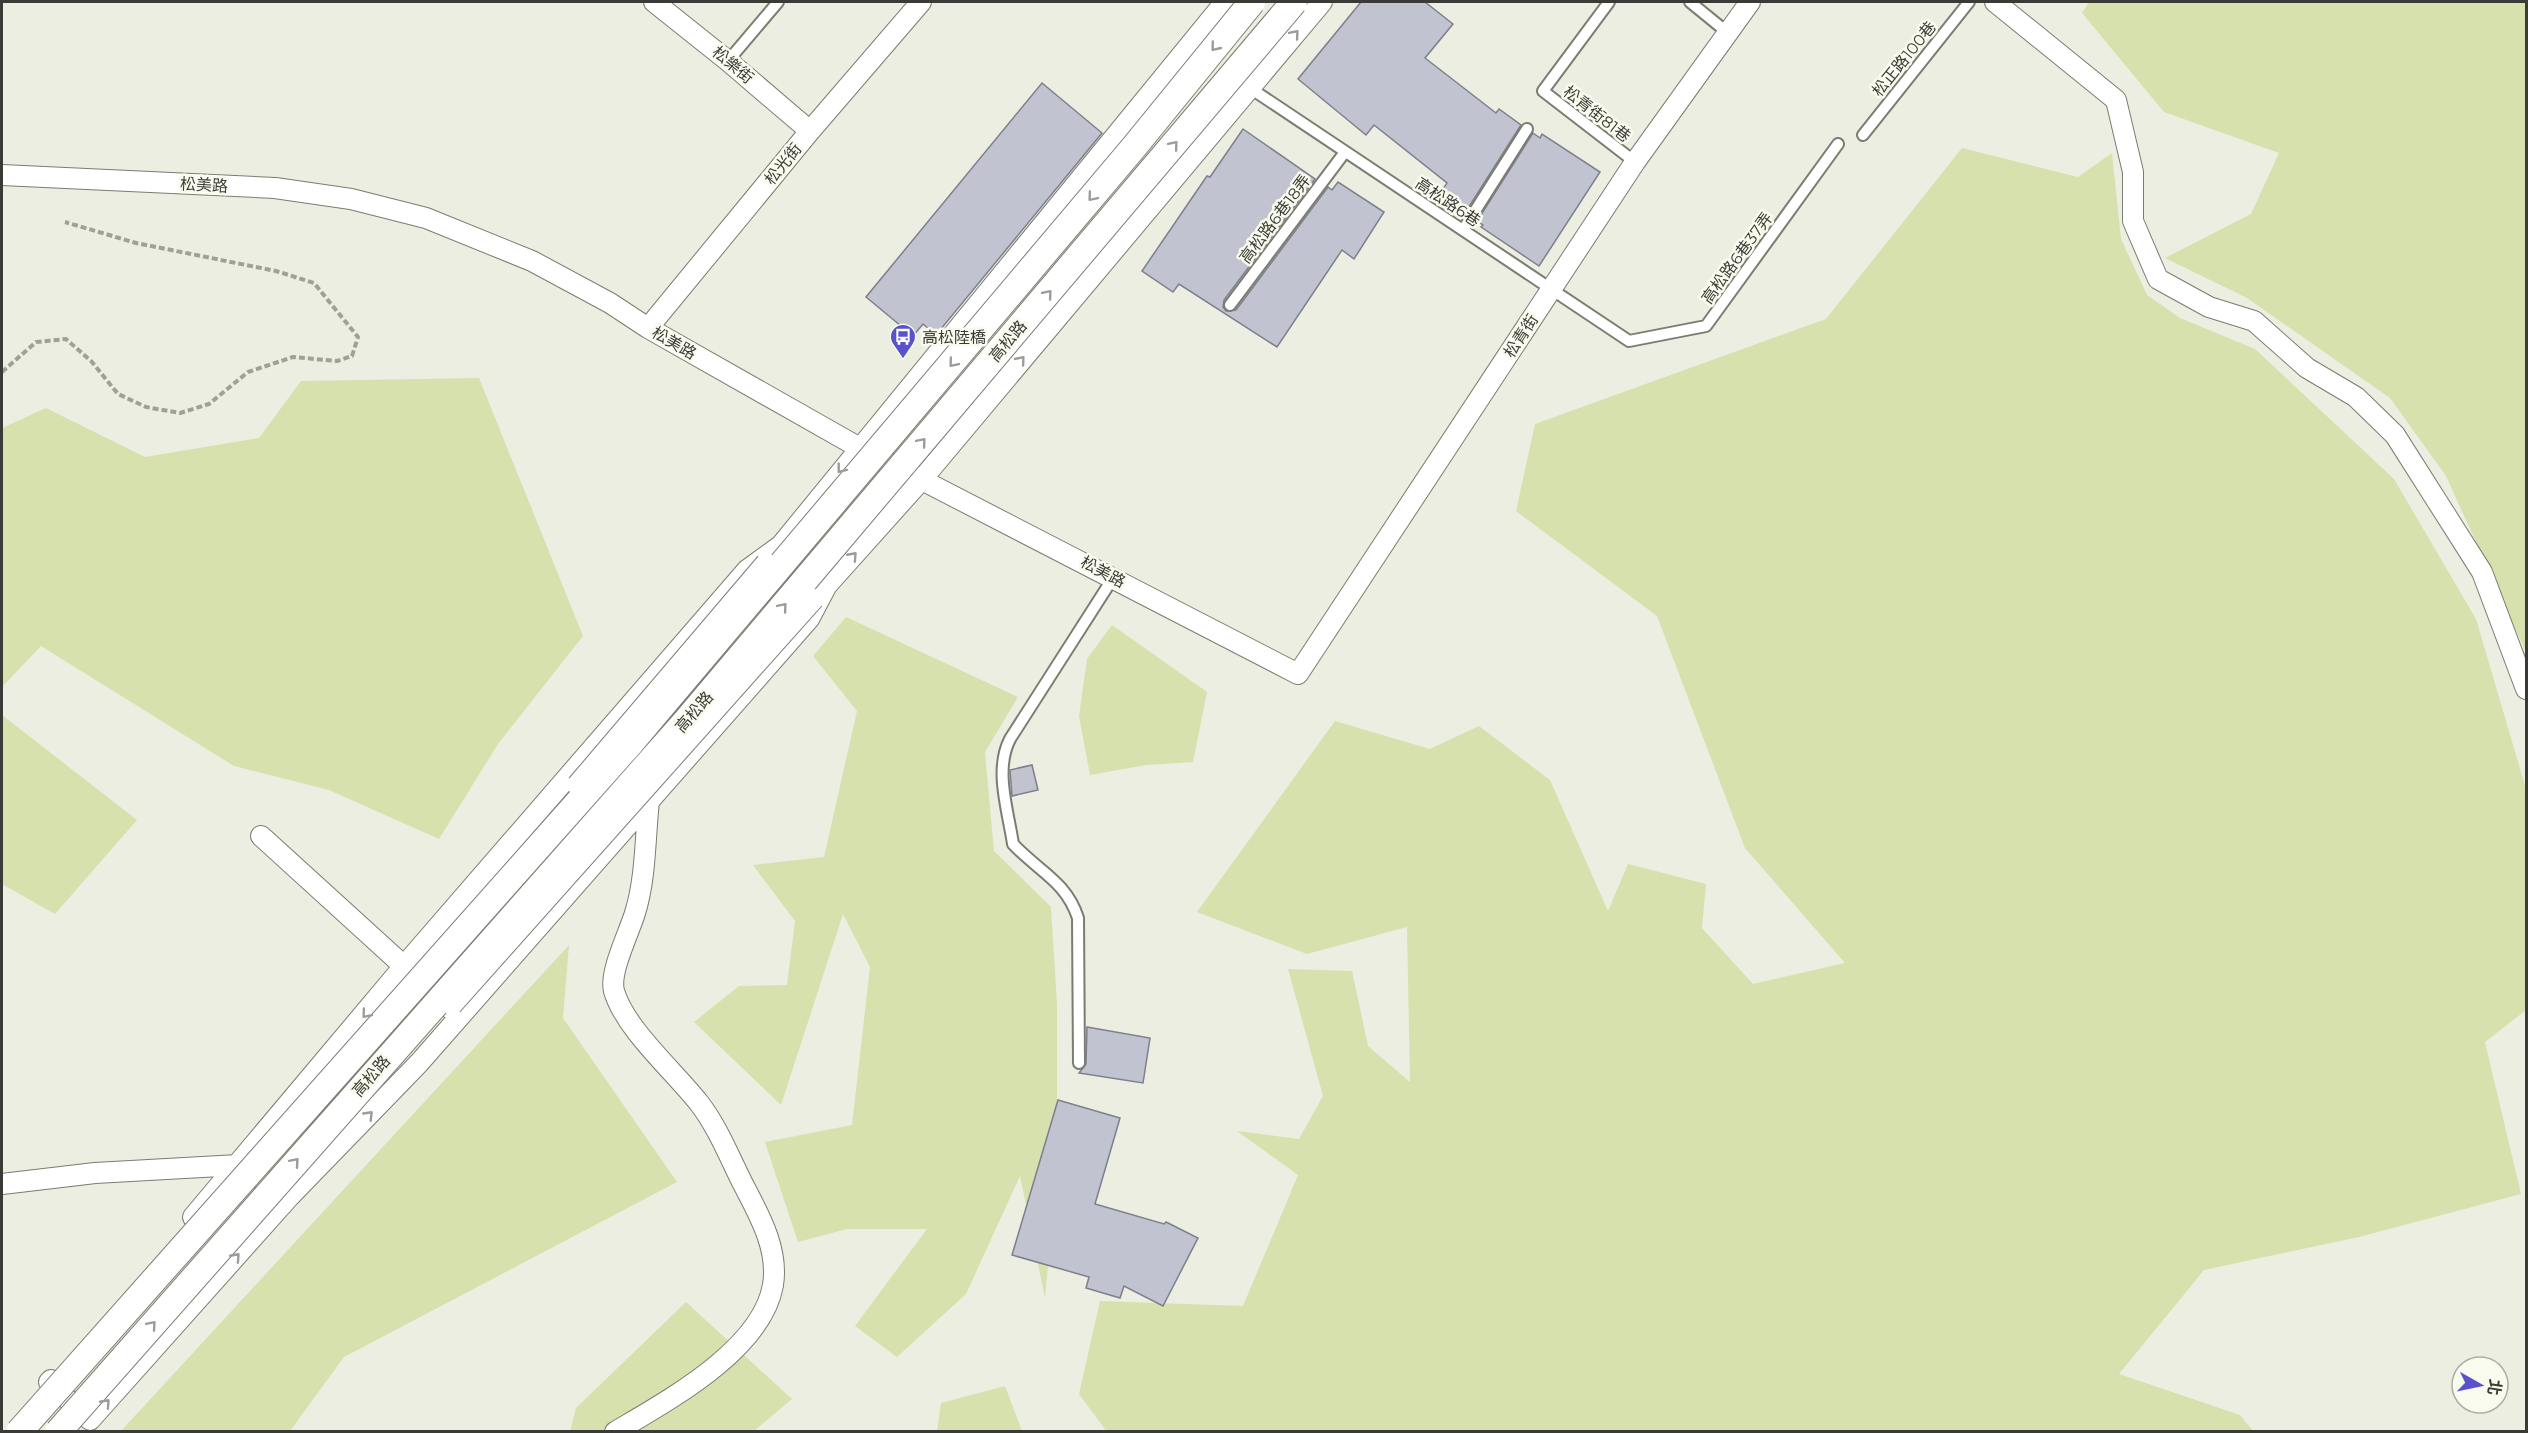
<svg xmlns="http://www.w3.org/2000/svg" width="2528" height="1433" font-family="Montserrat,'Noto Sans TC',sans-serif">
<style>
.green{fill:#d7e1ae}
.building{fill:#c2c3d1;stroke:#7d7f8b;stroke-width:1.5}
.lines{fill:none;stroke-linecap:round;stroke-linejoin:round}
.service-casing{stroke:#7a7d71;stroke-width:14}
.minor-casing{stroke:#7a7d71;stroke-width:22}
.path{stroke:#9fa197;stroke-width:4;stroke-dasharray:6 3;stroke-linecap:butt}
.service{stroke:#fff;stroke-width:10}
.minor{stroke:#fff;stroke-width:20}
.minor-bridge-casing{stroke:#7a7d71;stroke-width:22;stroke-linecap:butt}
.tertiary-bridge-casing{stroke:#7a7d71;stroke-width:28;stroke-linecap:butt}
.minor-bridge{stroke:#fff;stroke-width:20}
.tertiary-bridge{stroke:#fff;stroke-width:26}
.oneway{stroke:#9c9d9a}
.labels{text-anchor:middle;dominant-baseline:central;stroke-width:5;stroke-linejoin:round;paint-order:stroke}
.street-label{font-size:16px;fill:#3a3b36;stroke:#f8fbed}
.poi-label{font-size:16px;fill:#3a3b36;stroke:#f8fbed;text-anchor:start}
</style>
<rect width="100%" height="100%" fill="#ebeee0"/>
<path class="green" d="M2089 2H2526V652L2446 476 2390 398 2247 298 2165 258 2251 214 2279 153 2164 112 2082 13Z
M1962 148 2078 177 2112 153 2121 239 2147 295 2180 318 2255 349 2394 479 2476 619 2526 789V1010L2485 1042 2521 1194 2359 1237 2204 1270 2119 1374 2240 1415 2253 1431 1107 1432 1079 1394 1100 1301 1243 1306 1298 1175 1237 1131 1299 1139 1323 1096 1288 969 1352 971 1368 1046 1410 1082 1407 927 1307 954 1197 912 1335 721 1430 749 1479 726 1550 780 1608 911 1628 864 1706 884 1702 928 1753 984 1845 963 1745 848 1657 616 1516 511 1535 424 1826 319Z
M479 378 583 636 498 744 439 839 329 790 234 766 41 646 2 687V428L46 408 145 457 259 438 301 381Z
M846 617 1018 697 985 752 994 851 1051 907 1057 1004V1168L1045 1298 1020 1176 966 1294 897 1357 855 1326 927 1229H847L798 1242 765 1142 852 1125 870 967 843 914 781 1105 694 1022 739 986 787 985 795 921 753 865 824 857 857 711 813 656Z
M1112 625 1207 692 1193 762 1146 765 1090 775 1079 716 1087 659Z
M2 715 137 820 55 914 2 884Z
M569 945 563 1018 677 1182 344 1357 290 1431H121Z
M686 1302 792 1399 754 1431 570 1432 576 1408Z
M1005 1386 1022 1431H937L941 1403Z"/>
<path class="building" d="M1361 2H1425L1453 24 1425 58 1496 113 1499 109 1521 125 1465 213 1439 195 1447 183 1374 125 1366 135 1298 79Z
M1042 83 1102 133 936 335 923 324 913 336 866 297Z
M1243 129 1315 179 1224 300 1223 307 1226 311 1236 310 1328 187 1332 190 1338 182 1384 212 1354 259 1342 250 1277 347 1179 284 1173 292 1142 271 1207 176 1210 177Z
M1533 133 1540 138 1542 134 1600 172 1539 266 1481 227 1483 225 1477 221Z
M1032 765 1038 790 1012 796 1010 770Z
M1087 1027 1150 1038 1143 1083 1079 1073 1086 1064Z
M1058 1100 1120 1118 1095 1204 1164 1224 1166 1222 1198 1238 1163 1306 1124 1286 1120 1298 1086 1288 1089 1277 1012 1255Z"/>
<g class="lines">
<defs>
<path id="service" d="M1609 2 1543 91 1635 162
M1690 2 1728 33
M728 61 778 2
M1250 88 1629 341 1706 326 1838 144
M1863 135 1969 2
M1463 230 1527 129
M1230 305 1345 152
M1079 1063 1078 918C1066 881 1038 871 1013 844 1008 810 994 770 1010 739L1113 578"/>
<path id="minor" d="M654 2 728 61 810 131
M1995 2 2116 100 2133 172V221L2158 279 2209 307 2254 321 2307 368 2356 397 2395 435 2482 572 2526 689
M2 175 275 188 351 199 426 218 532 261 610 303 648 328 858 447 1298 674 1635 162 1750 2
M648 328 810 131 921 2
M773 555 1225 2
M820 593 923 478 1322 2
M261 836 451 1009
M2 1184 95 1173 238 1165 285 1193
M193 1217 404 966 747 570 780 546
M51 1380 49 1382 90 1420 290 1196 419 1063 809 619 828 583
M615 1432C667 1401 762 1350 773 1285 779 1248 758 1213 742 1182 729 1156 717 1126 699 1103 674 1071 625 1029 614 991 609 972 629 933 635 913 646 878 645 837 649 801"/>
</defs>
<use href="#service" class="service-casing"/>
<use href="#minor" class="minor-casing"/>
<path class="path" d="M2 372 36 342 66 339 92 362 118 394 146 407 180 413 209 404 248 372 293 357 337 361 352 356 358 337 314 283 276 271 136 243 65 222"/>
<use href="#service" class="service"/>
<use href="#minor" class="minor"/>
<defs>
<path id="minor-bridge" d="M577 785 766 563
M452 1005 814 599"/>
<path id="tertiary-bridge" d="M19 1432 629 745 1134 147 1252 2
M58 1432 685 722 1294 2"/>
</defs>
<use href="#minor-bridge" class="minor-bridge-casing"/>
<use href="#tertiary-bridge" class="tertiary-bridge-casing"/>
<use href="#minor-bridge" class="minor-bridge"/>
<use href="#tertiary-bridge" class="tertiary-bridge"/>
</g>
<defs><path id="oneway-chevron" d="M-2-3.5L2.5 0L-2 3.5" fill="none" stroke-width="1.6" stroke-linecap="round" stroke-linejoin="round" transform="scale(1.5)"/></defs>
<g class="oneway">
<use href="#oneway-chevron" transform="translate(1295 34) rotate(-50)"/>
<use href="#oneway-chevron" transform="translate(1215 47) rotate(129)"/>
<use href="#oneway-chevron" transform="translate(1174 145) rotate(-50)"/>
<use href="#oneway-chevron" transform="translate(1092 197) rotate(130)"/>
<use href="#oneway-chevron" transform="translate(1048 294) rotate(-50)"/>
<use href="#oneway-chevron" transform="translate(1021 360) rotate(-50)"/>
<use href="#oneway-chevron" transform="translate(953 363) rotate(130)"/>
<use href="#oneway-chevron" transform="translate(922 442) rotate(-50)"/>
<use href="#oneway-chevron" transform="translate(841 469) rotate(128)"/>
<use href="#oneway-chevron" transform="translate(853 556) rotate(-48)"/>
<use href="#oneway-chevron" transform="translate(783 607) rotate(-50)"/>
<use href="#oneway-chevron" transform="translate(366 1014) rotate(130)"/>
<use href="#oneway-chevron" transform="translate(369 1115) rotate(-46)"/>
<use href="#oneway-chevron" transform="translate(295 1162) rotate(-49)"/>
<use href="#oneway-chevron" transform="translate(236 1257) rotate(-48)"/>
<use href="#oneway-chevron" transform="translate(152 1325) rotate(-49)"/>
<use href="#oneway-chevron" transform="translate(106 1403) rotate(-48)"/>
</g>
<defs>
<symbol id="bus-pin" viewBox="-11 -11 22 30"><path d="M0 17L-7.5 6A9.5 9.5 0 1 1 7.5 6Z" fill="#5a52ca" stroke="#f8fbed"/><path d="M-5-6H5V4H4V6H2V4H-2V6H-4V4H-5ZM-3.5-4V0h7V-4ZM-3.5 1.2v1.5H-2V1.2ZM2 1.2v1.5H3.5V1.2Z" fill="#fff"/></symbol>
</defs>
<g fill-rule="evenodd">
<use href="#bus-pin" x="888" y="322" width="30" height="40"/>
</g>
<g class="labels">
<g class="street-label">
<text transform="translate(1904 59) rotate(-51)">松正路100巷</text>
<text transform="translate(733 65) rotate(40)">松樂街</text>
<text transform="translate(1597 114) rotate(38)">松青街81巷</text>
<text transform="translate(783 164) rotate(-51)">松光街</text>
<text transform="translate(204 185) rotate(3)">松美路</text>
<text transform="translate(1448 202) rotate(34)">高松路6巷</text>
<text transform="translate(1275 219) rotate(-53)">高松路6巷18弄</text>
<text transform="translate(1737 258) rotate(-54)">高松路6巷37弄</text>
<text transform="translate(1521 336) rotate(-57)">松青街</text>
<text transform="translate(1008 341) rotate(-50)">高松路</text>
<text transform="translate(674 343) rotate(30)">松美路</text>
<text transform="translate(1103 572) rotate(28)">松美路</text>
<text transform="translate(694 712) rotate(-49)">高松路</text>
<text transform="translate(371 1076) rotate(-49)">高松路</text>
</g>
<g class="poi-label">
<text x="922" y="337">高松陸橋</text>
</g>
</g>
<rect width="2528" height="1433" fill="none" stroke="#3a3b36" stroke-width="6"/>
<g transform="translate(2480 1385) rotate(99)"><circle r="28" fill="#f8fbed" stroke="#acaea4" stroke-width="1.5"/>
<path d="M0-4.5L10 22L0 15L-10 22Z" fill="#5a52ca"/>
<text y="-9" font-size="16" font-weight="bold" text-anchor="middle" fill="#3a3b36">北</text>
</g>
</svg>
